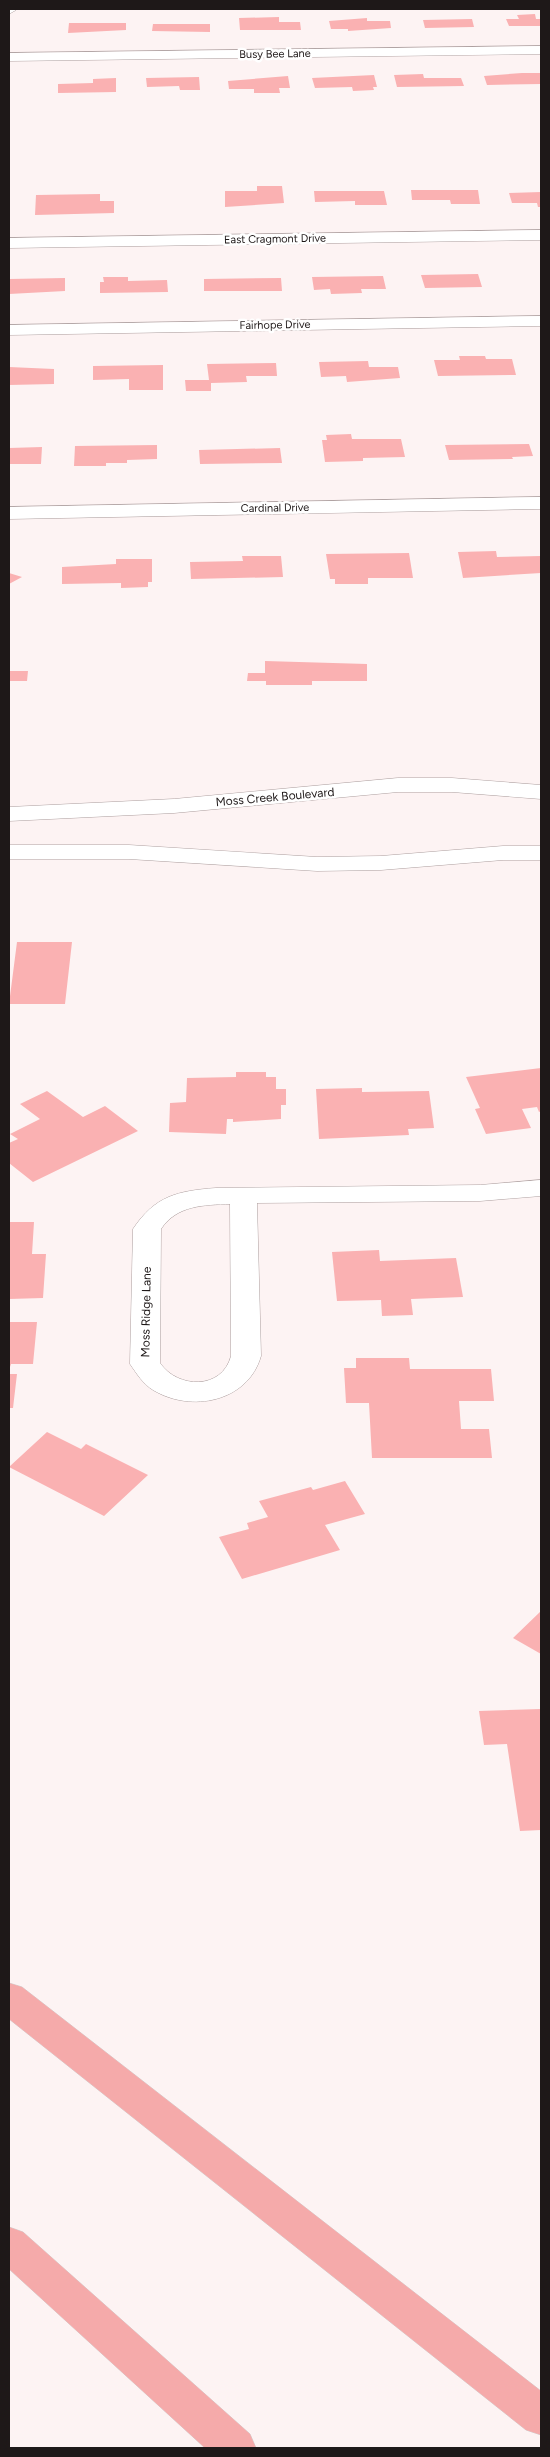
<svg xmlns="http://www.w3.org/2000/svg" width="550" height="2457" font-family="Figtree,sans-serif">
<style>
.building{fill:#fab1b2}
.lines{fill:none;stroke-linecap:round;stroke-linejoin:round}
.minor-casing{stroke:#ad9f9f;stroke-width:1}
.tertiary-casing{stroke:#ad9f9f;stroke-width:1}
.motorway-casing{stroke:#d2d1d1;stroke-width:1}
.minor{fill:#fff;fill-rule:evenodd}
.tertiary{fill:#fff;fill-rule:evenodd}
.motorway{fill:#f5aaaa;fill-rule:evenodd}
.labels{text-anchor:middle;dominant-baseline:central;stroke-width:5;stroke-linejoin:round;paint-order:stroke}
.far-street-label{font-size:11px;fill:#1e1818;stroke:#fff}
.street-label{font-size:12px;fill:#1e1818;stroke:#fff}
</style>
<rect width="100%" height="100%" fill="#fdf3f3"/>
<path class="building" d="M535 14 536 19H541V26H509L506 19H519L517 15Z
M279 17V22H300L301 30H240L239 18Z
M367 18V21H390L391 28 348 31V29H331L329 21Z
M472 19 474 27 425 28 423 20Z
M69 23H126V30L68 33Z
M153 24H210V32L152 31Z
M522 73H541V84L487 85 484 76Z
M423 74 424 78H461L464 86 397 87 394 75Z
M374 75 377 87H373L374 90 353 91 352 87 315 88 312 78Z
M288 76 290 88H279L280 93H254V89H229L228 81Z
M199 77 200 90H180L179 86 147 87 146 78Z
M116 78V92L58 93V84L93 83V79Z
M257 186H282L284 203 225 207V191H257Z
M411 190H478L480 204H451L450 200H412Z
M314 191H384L387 205H355V201L315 202Z
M541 192V207H538L537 203H512L509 193Z
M100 194V201H114V213L35 215 36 195Z
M478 274 482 287 425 288 421 275Z
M383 276 386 289H361L362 293 331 294 330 289 314 290 312 277Z
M103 277H128V281L167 280 168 292 100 293V282H104Z
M65 278V291L9 294V279Z
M281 278 282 291H204V279Z
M459 356H485L486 359H512L516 375 438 376 434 360H460Z
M368 361 369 367H398L400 378 347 382 346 376 321 377 319 362Z
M276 363 277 376H246L247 382 211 383V391H186L185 380H209L207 364Z
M163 365V390H129V379L93 380V366Z
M9 367 54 369V384L9 385Z
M351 434 352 439H401L405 457 363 458V461L325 462 322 440H327L326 435Z
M529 444 533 456 512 457 513 459 449 460 445 445Z
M157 445V459L127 460V463H106V466H74L75 446Z
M42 447 41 464H9V448Z
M280 448 282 463 200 464 199 450Z
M496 551 497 557 541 556V573L463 578 458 552Z
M409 553 413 578H368V584H335V579H330L326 554Z
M242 556H281L283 577 191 579 190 562 243 561Z
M116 559H152V582H148V587L121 588V583L62 584V567L116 564Z
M9 573 22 577 9 584Z
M265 661 367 664V681H312V685H266V681H247L248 673H265Z
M9 671H28L27 681H9Z
M17 942H72L65 1004H9Z
M541 1068V1111L539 1112 537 1107 522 1109 531 1128 486 1134 475 1109 480 1108 466 1077Z
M236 1072H266V1077H276V1089H286V1105H281V1119L233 1122V1119H227L226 1134 169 1132 170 1103 186 1102 187 1078 236 1077Z
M362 1088V1092L429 1091 434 1128 408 1129 409 1135 319 1139 316 1089Z
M47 1091 83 1117 105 1106 138 1131 33 1182 9 1163V1143L18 1139 10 1134 40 1119 20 1104Z
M9 1222H34L32 1254H46L43 1298 9 1299Z
M379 1250 380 1261 456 1258 463 1297 411 1299 413 1315 382 1316 381 1300 337 1301 332 1252Z
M9 1322H37L33 1364H11L9 1370Z
M356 1358H409L410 1369H491L494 1401H459L461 1429H489L492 1458H372L369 1403H346L344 1368H356Z
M9 1374H17L13 1408H9Z
M47 1432 81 1449 86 1444 148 1475 104 1516 9 1467Z
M345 1481 365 1514 325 1525 340 1550 242 1579 219 1537 249 1529 247 1523 268 1517 259 1501 311 1487 313 1490Z
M541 1611V1654L513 1638Z
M541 1709V1830L520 1831 507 1744 484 1745 479 1711Z"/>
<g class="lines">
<defs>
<path id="minor" d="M541 46V54L9 61V53Z
M541 230V240L9 248V238Z
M541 316V326L9 335V325Z
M541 497V509L9 519V507Z
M398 778H452L541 785V799L452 792H398L174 813 9 821V807L174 799Z
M9 845H129L317 857 381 856 503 846H541V860H503L381 870 317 871 129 859H9Z
M541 1180V1196L480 1201 257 1203 261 1356C248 1402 191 1413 153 1390 143 1384 137 1374 130 1364L133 1229C155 1196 177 1191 216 1188L480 1185ZM230 1204 231 1356C222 1390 178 1389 160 1363L161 1229C177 1205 204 1205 230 1204Z"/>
<path id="tertiary" d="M9 9H15L16 10 9 14Z"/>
<path id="motorway" d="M9 1983 22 1987 541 2391V2435L526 2430 9 2019Z
M9 2227 23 2232 250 2434 256 2448H205L9 2269Z"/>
</defs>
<use href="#minor" class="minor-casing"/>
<use href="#tertiary" class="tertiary-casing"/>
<use href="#motorway" class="motorway-casing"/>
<use href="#minor" class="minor"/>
<use href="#tertiary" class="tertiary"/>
<use href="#motorway" class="motorway"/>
</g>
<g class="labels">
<g class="far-street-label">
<text transform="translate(275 54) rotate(-1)">Busy Bee Lane</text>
<text transform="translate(275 239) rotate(-1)">East Cragmont Drive</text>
<text transform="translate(275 325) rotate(-1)">Fairhope Drive</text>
<text transform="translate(275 508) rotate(-1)">Cardinal Drive</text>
</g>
<g class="street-label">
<text transform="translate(275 797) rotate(-5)">Moss Creek Boulevard</text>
<text transform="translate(146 1312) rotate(-89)">Moss Ridge Lane</text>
</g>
</g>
<rect width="550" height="2457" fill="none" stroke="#1e1818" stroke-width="20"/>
</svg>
